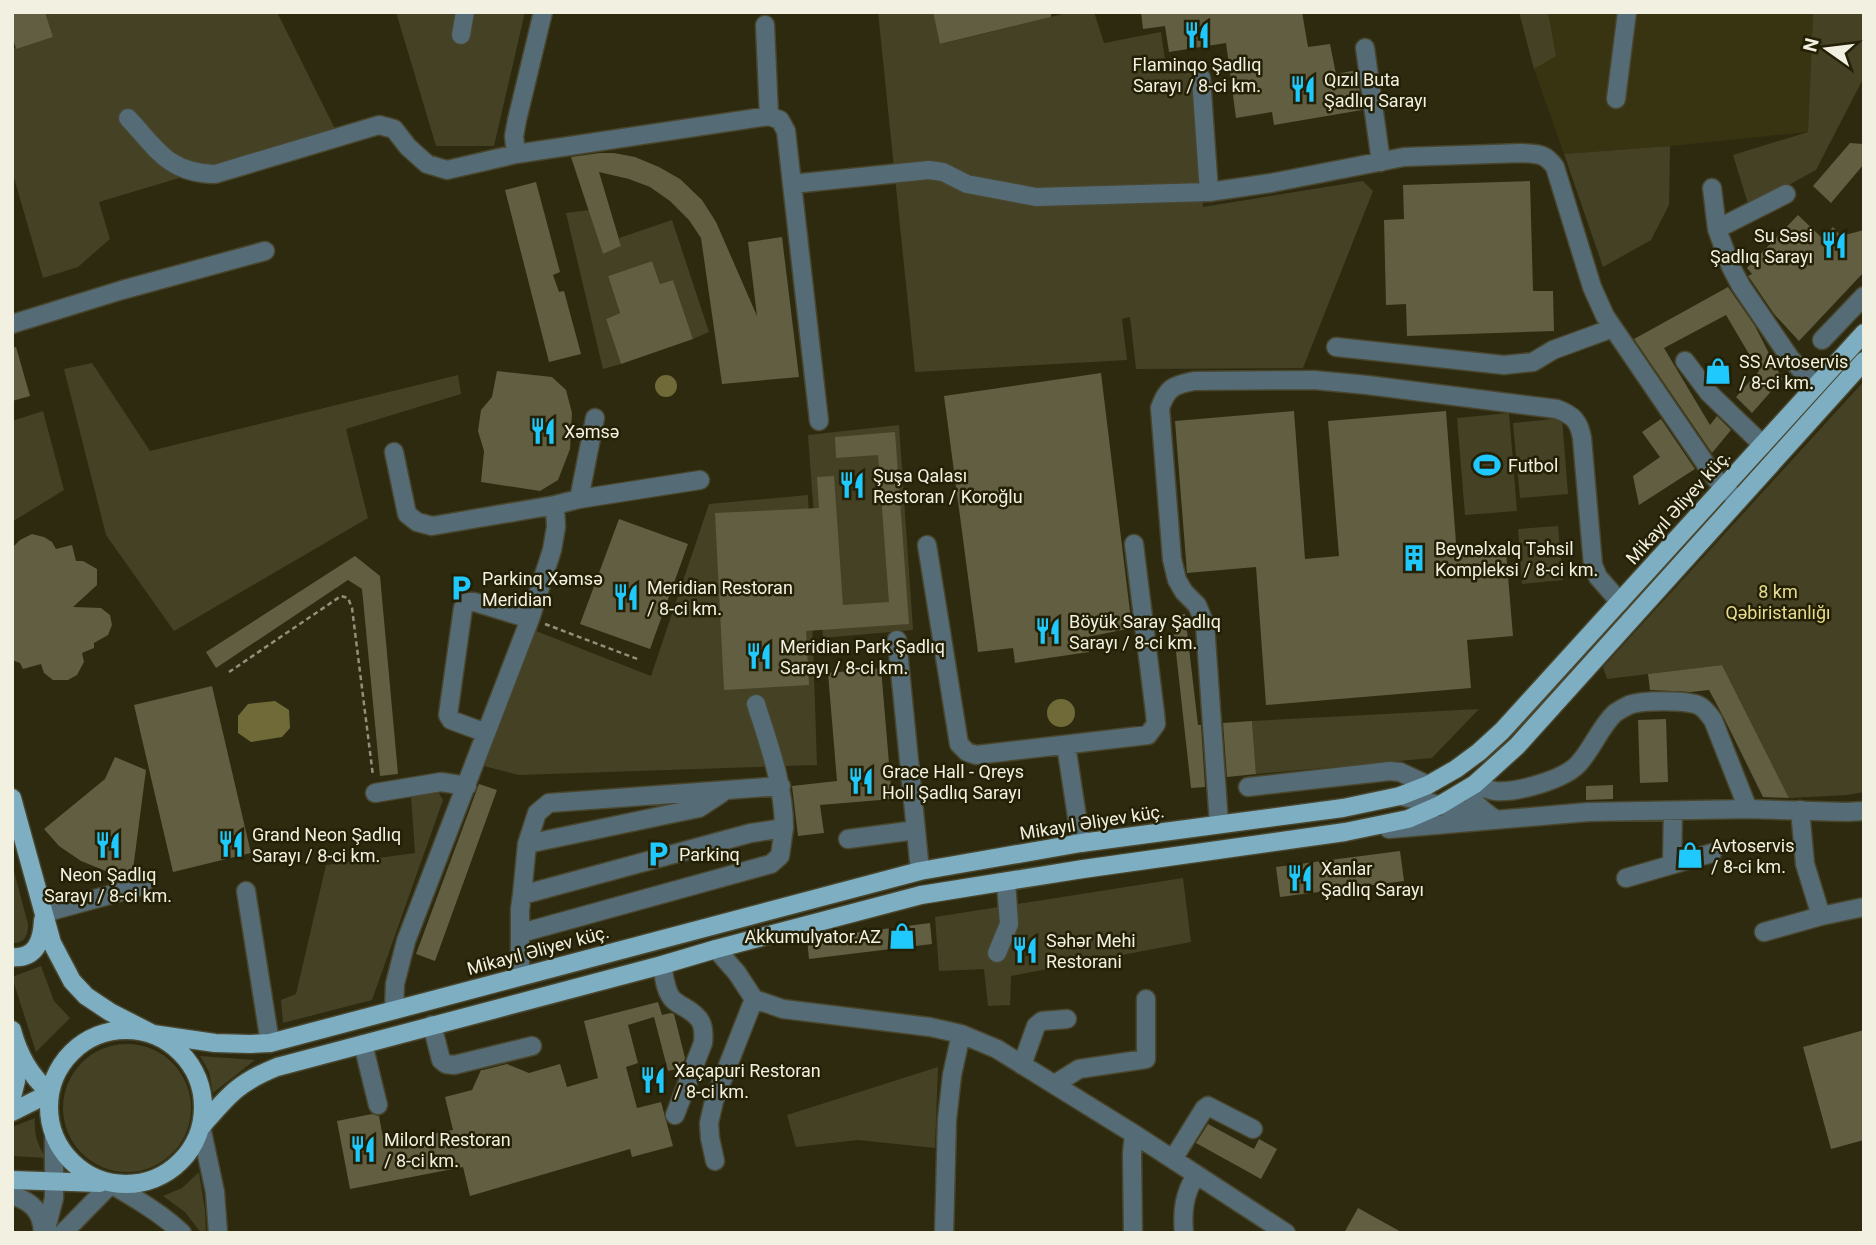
<svg xmlns="http://www.w3.org/2000/svg" width="1876" height="1245" font-family="Roboto,sans-serif">
<style>
.built{fill:#383412}
.green{fill:#454125}
.water{fill:#706a38}
.building{fill:#615e42}
.lines{fill:none;stroke-linecap:round;stroke-linejoin:round}
.minor-casing{stroke:#49462d;stroke-width:21}
.major-casing{stroke:#49462d;stroke-width:21}
.path{stroke:#92907b;stroke-width:2.5;stroke-dasharray:5 3.5;stroke-linecap:butt}
.minor{stroke:#556c76;stroke-width:18}
.major{stroke:#7eaec2;stroke-width:18}
.labels{text-anchor:middle;dominant-baseline:central;stroke-width:5;stroke-linejoin:round;paint-order:stroke}
.poi-label{font-size:18px;fill:#f2f0e1;stroke:#242006;text-anchor:start}
.street-label{font-size:18px;fill:#f2f0e1;stroke:#242006}
.park-label{font-size:18px;fill:#e7dd8f;stroke:#242006}
</style>
<rect width="100%" height="100%" fill="#2d2a10"/>
<path class="built" d="M1519 12H1813L1808 132 1670 146 1564 154 1534 69Z"/>
<path class="green" d="M45 12H277L336 131 99 202 110 239 78 267 43 278 12 171V49L53 37Z
M396 12H525L494 146H436Z
M878 12H933L941 44 1071 12H1094L1104 43 1161 32 1166 68 1193 65 1203 207 1363 181 1373 191 1303 368 1136 369 1130 317 1122 319 1127 360 915 372Z
M1519 12H1548L1556 56 1534 69Z
M1813 12H1864V77L1816 170 1749 207 1733 155 1808 132Z
M1670 146 1669 205 1651 240 1603 267 1564 154Z
M589 210 603 254 621 246 619 238 672 220 709 332 693 339 673 280 660 284 652 261 608 276 620 313 606 319 621 364 603 369 566 213Z
M92 363 150 451 458 375 461 394 346 429 368 518 174 631 106 535 64 369Z
M1864 381V792L1847 795 1789 798 1722 665 1607 679 1603 667Z
M43 411 64 490 12 522V421Z
M1509 413 1517 511 1465 515 1457 418Z
M1562 418 1568 494 1520 498 1513 423Z
M899 425 913 630 823 638 808 435Z
M808 495 817 765 519 775 484 766 536 631 651 676 709 504Z
M1558 526 1563 580 1522 584 1518 529Z
M1479 709 1432 758 1256 774 1252 721Z
M439 793 443 800 372 1000 283 1023 281 1000 296 994 326 865 415 853 411 796Z
M12 864 28 924C28 935 25 944 12 943Z
M1183 878 1191 942 1011 976 1010 1005 988 1006 984 969 939 971 935 917Z
M41 966 54 1001 70 1018 36 1052 12 977Z
M63 1108a64 64 0 1 1 128 0a64 64 0 1 1-128 0Z
M200 1056 255 1060 213 1093 209 1072Z
M938 1067 935 1148 858 1140 796 1147 787 1115Z
M35 1118C34 1134 37 1144 46 1158L12 1156V1127Z
M199 1172 205 1210 206 1233H201L185 1212 163 1196 182 1188Z"/>
<path class="water" d="M655 386a11 11 0 1 1 22 0a11 11 0 1 1-22 0Z
M1047 713a14 14 0 1 1 28 0a14 14 0 1 1-28 0Z
M275 701 289 710 290 728 282 737 251 742 238 733V716L248 704Z"/>
<path class="building" d="M12 12H45L53 37 16 49 12 35Z
M933 12H1051V17L940 44Z
M1141 12H1302L1308 47 1330 44 1336 74 1357 70 1362 110 1274 125 1272 112 1236 118 1226 43 1169 52 1165 26 1143 29Z
M1850 143 1864 144V164L1831 203 1813 186Z
M600 153H614L635 157 659 167 680 179 702 200 716 222 757 316 748 242 782 237 799 377 722 384 701 238 689 220 670 201 650 187 629 179 599 172 621 246 603 254 571 157Z
M1530 181 1533 291H1553L1554 331 1407 336 1406 304 1386 305 1384 220 1404 219 1403 185Z
M536 182 560 272 553 275 559 292 564 291 581 354 549 362 505 190Z
M1798 215 1822 238 1833 227 1841 236 1864 230V272L1799 341 1774 314 1751 280 1748 276 1752 274 1747 268Z
M652 261 660 284 673 280 693 339 621 364 606 319 620 313 608 276Z
M1728 287 1755 326 1782 379 1752 413 1736 397 1759 371 1726 315 1664 348 1710 425 1717 416 1731 430 1712 453 1634 339Z
M16 347 30 396 12 401V348Z
M497 371 552 377 566 390 572 413 570 449 558 480 540 491 481 482 484 451 478 431 481 410 492 397Z
M1101 373 1132 628 1087 637 1089 652 1015 663 1013 648 978 652 944 396Z
M1294 411 1305 559 1339 556 1328 421 1446 411 1457 556 1506 552 1513 636 1467 640 1471 688 1266 705 1256 567 1187 573 1175 421Z
M1661 419 1695 469 1639 505 1633 476 1660 457 1642 432Z
M895 432 909 624 806 631 809 685 724 690 715 513 819 508 817 477 834 476 843 605 889 602 878 455 836 458 835 437Z
M619 519 688 544 650 649 580 624Z
M32 534 44 537 52 542 56 549 72 545 76 561H83L97 569V585L73 607 101 608 110 615 112 625 108 635 94 643V648L82 653 84 662 77 675 68 680H53L44 673 41 664 23 669 20 663 12 660V548L20 540Z
M355 556 380 576 398 774 380 776 362 589 348 580 216 668 206 652Z
M1185 614 1198 725H1201L1205 787 1191 788 1172 616Z
M1722 665 1789 798 1763 797 1723 716 1709 690 1691 692 1650 690 1648 674Z
M881 668 892 799 820 805 824 833 798 836 792 786 837 781 828 673Z
M212 686 251 853 173 872 134 705Z
M1666 719 1668 782 1640 783 1638 720Z
M1252 721 1256 774 1227 777 1223 723Z
M115 757 146 770 132 877 130 878 108 872 81 861 59 846 44 829 105 779Z
M479 784 497 790 435 961 416 954Z
M1613 785V799L1586 800V786Z
M1400 851 1404 881 1280 897 1276 867Z
M930 923 932 944 809 959 807 939Z
M658 1002 662 1015 671 1013 674 1014 685 1058 681 1068 668 1071 654 1017 628 1025 638 1063 626 1067 637 1108 661 1102 673 1146 632 1157 630 1149 470 1196 463 1167 350 1189 337 1121 372 1114 379 1116 384 1143 453 1130 445 1097 472 1090 481 1070H483L507 1064 529 1073 560 1064 567 1087 598 1078 584 1021Z
M1864 1030V1140L1831 1149 1803 1047Z
M1208 1124 1254 1149 1259 1139 1277 1149 1261 1179 1196 1143Z
M1358 1208 1403 1233H1344Z"/>
<g class="lines">
<defs>
<path id="minor" d="M765 25 769 116
M461 35 465 12
M1365 48 1381 162
M1201 78 1209 192
M1616 99 1627 12
M128 118C157 149 168 173 215 174L379 125 394 129 408 147 427 164 447 170 516 154 769 116 780 120 786 131 819 421
M516 154 514 136 517 120 543 12
M792 184 929 170 943 172 967 184 1036 197 1209 192 1271 183 1404 157 1521 153C1538 154 1545 153 1555 167L1592 287 1605 316 1716 479 1738 501
M1712 188 1717 229 1731 267 1741 286 1790 358 1816 386
M1717 229 1786 194
M12 324 122 290 265 251
M1822 340 1864 296
M1336 347 1504 365 1533 362 1553 350 1613 328
M1685 361 1709 393 1763 445
M394 452 407 514 417 522 432 526 555 505 579 499 595 418
M579 499 700 480
M927 545 959 744 967 752 976 755 1148 735 1156 724 1155 713 1134 544
M897 640 920 871
M486 733 451 720 448 715 463 608 467 602H474L530 619
M1066 745 1081 843
M1248 787 1390 771 1400 772 1428 785
M375 793 441 782 467 786
M1400 796 1484 815
M1800 810 1805 864 1821 916
M1492 817C1479 807 1469 802 1475 784 1482 787 1488 790 1495 791 1517 793 1567 779 1580 762 1593 747 1601 726 1615 713 1618 711 1625 707 1629 705 1642 700 1685 700 1698 705 1705 708 1709 715 1713 720L1748 809
M1219 824 1205 624 1197 605 1184 592 1177 580 1172 559 1160 408C1167 388 1173 385 1194 381L1314 380 1367 385 1557 409C1573 415 1579 421 1582 438L1593 565 1598 577 1620 602
M1389 829 1588 812 1748 809 1846 812 1864 811
M848 839 916 830
M527 844 699 808 725 791
M1672 864 1673 811
M1626 878 1712 853
M246 891 270 1043
M522 895 527 844 537 813 549 803 781 786
M44 913 142 886
M1764 932 1821 916 1864 907
M521 933 771 864 780 856 784 828
M716 949 737 973 754 999 783 1009 930 1027 961 1034 997 1049 1134 1134 1286 1233
M997 953 1009 924 1006 882
M662 965C664 975 665 989 671 997 674 1002 679 1004 684 1007 701 1017 705 1024 703 1043L675 1115
M520 976V909L522 895 751 833 784 828C784 785 769 745 756 704
M394 1010 395 984 406 941 530 619 552 550 556 527 555 505
M432 1025 441 1060 446 1064 454 1065 532 1046
M363 1044 378 1105
M1022 1065 1036 1026 1042 1021 1067 1019
M1055 1084 1079 1069 1146 1059V999
M201 1127 215 1192 218 1233
M1173 1159 1204 1109 1208 1106 1253 1129
M715 1161 710 1138 709 1123 714 1101 754 999
M12 1195C32 1202 42 1211 43 1233
M45 1233 54 1198V1137
M63 1233 111 1184C136 1199 161 1213 182 1233
M944 1233 947 1120 952 1075 961 1034
M1133 1233 1132 1154 1134 1134
M1184 1233C1182 1211 1184 1194 1196 1175"/>
<path id="major" d="M12 798 52 943 72 981 86 996 110 1012 153 1034 215 1043 250 1044 270 1043 920 871 1081 843 1343 808 1400 796 1428 785 1456 769 1479 752 1502 731 1864 333
M12 957C36 959 42 941 43 920
M49 1107a77 77 0 1 1 154 0a77 77 0 1 1-154 0Z
M12 1030C19 1056 30 1075 50 1093L12 1112
M12 1097 16 1081V1051
M201 1127C228 1096 237 1083 277 1067L662 965 716 949 921 895 1083 869 1345 832 1408 819 1440 805 1475 784 1517 746 1864 361
M12 1180 100 1183"/>
</defs>
<use href="#minor" class="minor-casing"/>
<use href="#major" class="major-casing"/>
<path class="path" d="M545 624 640 660
M229 672 341 596 348 598 352 608 373 776"/>
<use href="#minor" class="minor"/>
<use href="#major" class="major"/>
</g>
<defs>
<symbol id="restaurant-bare" viewBox="-9 -9 18 18"><path d="M-5-6h1v4h1v-4h1v4h1v-4h1v5L-1.5 .5V6h-2V.5L-5-1ZM5-6V6H3V1.5H1.5Q1.5-4 5-6Z" fill="#1fc9fd" stroke="#242006" stroke-width="2.5" paint-order="stroke"/></symbol>
<symbol id="shop-bare" viewBox="-9 -9 18 18"><path d="M-5-2.5h2.3a2.7 3.5 0 0 1 5.4 0H5L5.5 6h-11ZM-1.5-2.5h3a1.5 2.3 0 0 0-3 0Z" fill="#1fc9fd" stroke="#242006" stroke-width="2.5" paint-order="stroke"/></symbol>
<symbol id="stadium-bare" viewBox="-9 -9 18 18"><path d="M0-5a6.5 5 0 1 0 0 10a6.5 5 0 1 0 0-10ZM-3.5-1.8h7v3.6h-7Z" fill="#1fc9fd" stroke="#242006" stroke-width="2.5" paint-order="stroke"/></symbol>
<symbol id="building-bare" viewBox="-9 -9 18 18"><path d="M-4-6H4V6H1V3H-1V6H-4ZM-2.5-4.3h1.7v1.8h-1.7ZM.8-4.3h1.7v1.8H.8ZM-2.5-1h1.7V.8h-1.7ZM.8-1h1.7V.8H.8Z" fill="#1fc9fd" stroke="#242006" stroke-width="2.5" paint-order="stroke"/></symbol>
<symbol id="parking-bare" viewBox="-9 -9 18 18"><path d="M-3.5-5.5H1a3.5 3.5 0 0 1 0 7H-1V5.5H-3.5ZM-1-3.4V-.6H.8a1.4 1.4 0 0 0 0-2.8Z" fill="#1fc9fd" stroke="#242006" stroke-width="2.5" paint-order="stroke"/></symbol>
</defs>
<g fill-rule="evenodd">
<use href="#restaurant-bare" x="1178" y="16" width="38" height="38"/>
<use href="#restaurant-bare" x="1284" y="70" width="38" height="38"/>
<use href="#restaurant-bare" x="1815" y="226" width="38" height="38"/>
<use href="#shop-bare" x="1699" y="352" width="38" height="38"/>
<use href="#restaurant-bare" x="524" y="412" width="38" height="38"/>
<use href="#stadium-bare" x="1468" y="446" width="38" height="38"/>
<use href="#restaurant-bare" x="833" y="466" width="38" height="38"/>
<use href="#building-bare" x="1395" y="539" width="38" height="38"/>
<use href="#parking-bare" x="442" y="569" width="38" height="38"/>
<use href="#restaurant-bare" x="607" y="578" width="38" height="38"/>
<use href="#restaurant-bare" x="1029" y="612" width="38" height="38"/>
<use href="#restaurant-bare" x="740" y="637" width="38" height="38"/>
<use href="#restaurant-bare" x="842" y="762" width="38" height="38"/>
<use href="#restaurant-bare" x="212" y="825" width="38" height="38"/>
<use href="#restaurant-bare" x="89" y="826" width="38" height="38"/>
<use href="#parking-bare" x="639" y="835" width="38" height="38"/>
<use href="#shop-bare" x="1671" y="836" width="38" height="38"/>
<use href="#restaurant-bare" x="1281" y="859" width="38" height="38"/>
<use href="#shop-bare" x="883" y="917" width="38" height="38"/>
<use href="#restaurant-bare" x="1006" y="931" width="38" height="38"/>
<use href="#restaurant-bare" x="634" y="1061" width="38" height="38"/>
<use href="#restaurant-bare" x="344" y="1130" width="38" height="38"/>
</g>
<g class="labels">
<g class="poi-label">
<text x="1197" y="64" text-anchor="middle">Flaminqo Şadlıq<tspan x="1197" dy="21">Sarayı / 8-ci km.</tspan></text>
<text x="1324" y="79">Qızıl Buta<tspan x="1324" dy="21">Şadlıq Sarayı</tspan></text>
<text x="1813" y="235" text-anchor="end">Su Səsi<tspan x="1813" dy="21">Şadlıq Sarayı</tspan></text>
<text x="1739" y="361">SS Avtoservis<tspan x="1739" dy="21">/ 8-ci km.</tspan></text>
<text x="564" y="431">Xəmsə</text>
<text x="1508" y="465">Futbol</text>
<text x="873" y="475">Şuşa Qalası<tspan x="873" dy="21">Restoran / Koroğlu</tspan></text>
<text x="1435" y="548">Beynəlxalq Təhsil<tspan x="1435" dy="21">Kompleksi / 8-ci km.</tspan></text>
<text x="482" y="578">Parkinq Xəmsə<tspan x="482" dy="21">Meridian</tspan></text>
<text x="647" y="587">Meridian Restoran<tspan x="647" dy="21">/ 8-ci km.</tspan></text>
<text x="1069" y="621">Böyük Saray Şadlıq<tspan x="1069" dy="21">Sarayı / 8-ci km.</tspan></text>
<text x="780" y="646">Meridian Park Şadlıq<tspan x="780" dy="21">Sarayı / 8-ci km.</tspan></text>
<text x="882" y="771">Grace Hall - Qreys<tspan x="882" dy="21">Holl Şadlıq Sarayı</tspan></text>
<text x="252" y="834">Grand Neon Şadlıq<tspan x="252" dy="21">Sarayı / 8-ci km.</tspan></text>
<text x="1711" y="845">Avtoservis<tspan x="1711" dy="21">/ 8-ci km.</tspan></text>
<text x="679" y="854">Parkinq</text>
<text x="1321" y="868">Xanlar<tspan x="1321" dy="21">Şadlıq Sarayı</tspan></text>
<text x="108" y="874" text-anchor="middle">Neon Şadlıq<tspan x="108" dy="21">Sarayı / 8-ci km.</tspan></text>
<text x="881" y="936" text-anchor="end">Akkumulyator.AZ</text>
<text x="1046" y="940">Səhər Mehi<tspan x="1046" dy="21">Restorani</tspan></text>
<text x="674" y="1070">Xaçapuri Restoran<tspan x="674" dy="21">/ 8-ci km.</tspan></text>
<text x="384" y="1139">Milord Restoran<tspan x="384" dy="21">/ 8-ci km.</tspan></text>
</g>
<g class="street-label">
<text transform="translate(1678 507) rotate(-48)">Mikayıl Əliyev küç.</text>
<text transform="translate(1092 822) rotate(-9)">Mikayıl Əliyev küç.</text>
<text transform="translate(538 950) rotate(-15)">Mikayıl Əliyev küç.</text>
</g>
<g class="park-label">
<text x="1778" y="591">8 km<tspan x="1778" dy="21">Qəbiristanlığı</tspan></text>
</g>
</g>
<rect width="1876" height="1245" fill="none" stroke="#f2f0e1" stroke-width="28"/>
<g transform="translate(1827 49) rotate(284)" stroke="#242006" stroke-width="5" paint-order="stroke">
<path d="M0-5L12 26L0 18L-12 26Z" fill="#f2f0e1"/>
<text y="-10" font-size="19" font-weight="bold" text-anchor="middle" fill="#f2f0e1">N</text>
</g>
</svg>
